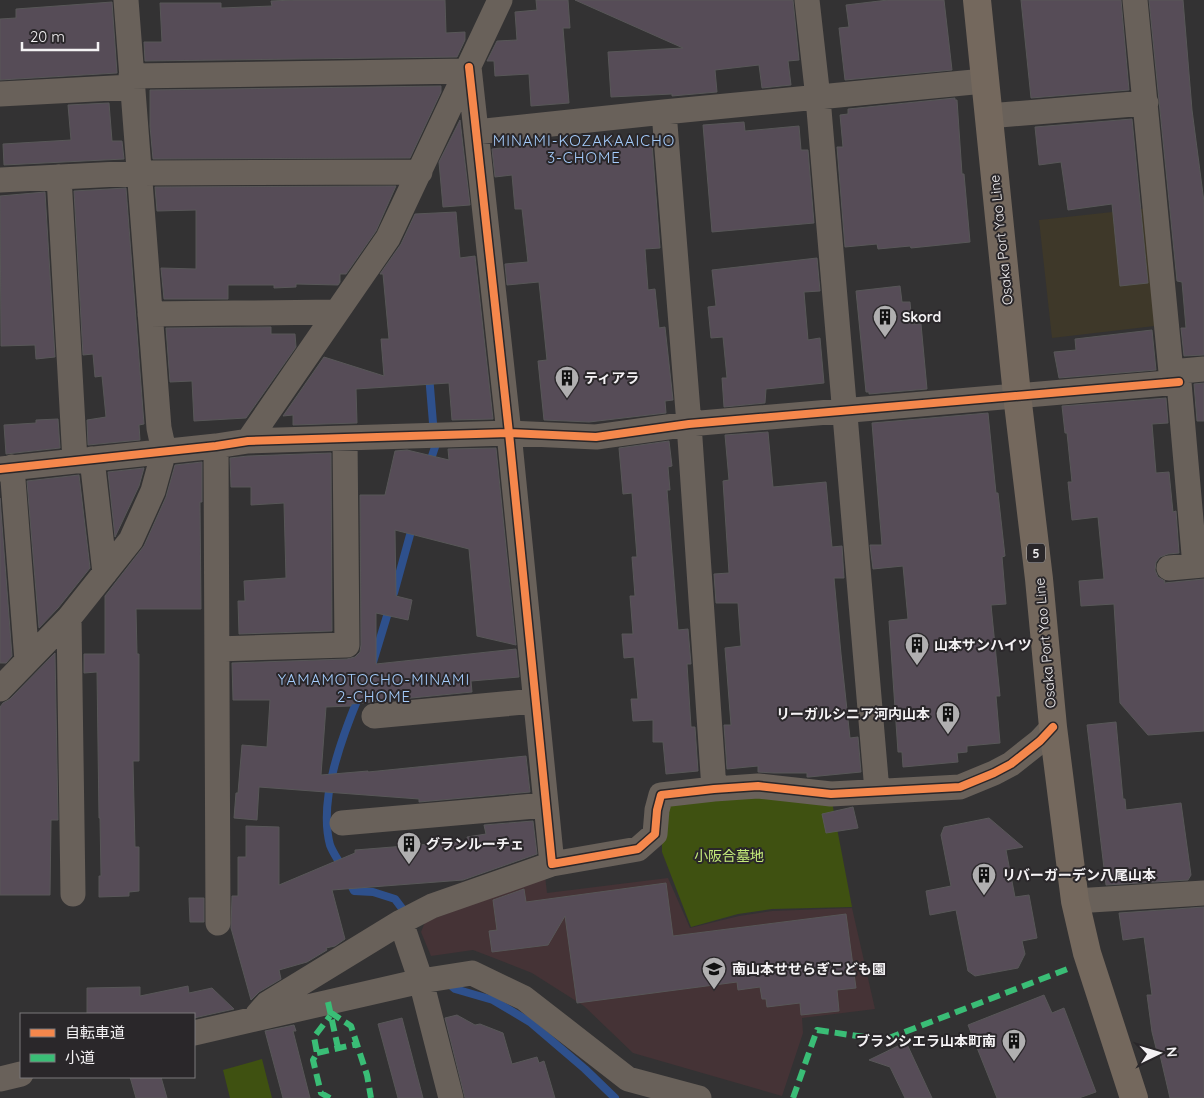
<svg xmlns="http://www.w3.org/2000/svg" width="1204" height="1098" font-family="Quicksand,'Noto Sans JP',sans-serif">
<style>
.commercial{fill:#3e3829}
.education{fill:#453336}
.green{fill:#3f5111}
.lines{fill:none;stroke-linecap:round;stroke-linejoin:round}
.stream{stroke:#2e508c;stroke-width:8}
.building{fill:#564c57;stroke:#585758}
.minor{stroke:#69615a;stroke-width:25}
.primary{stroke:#74685d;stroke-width:28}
.quiet{stroke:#3abd76;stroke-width:6;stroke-dasharray:12 6;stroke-linecap:butt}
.cycleway-casing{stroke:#2a272a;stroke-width:11}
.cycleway{stroke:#f5874c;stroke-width:8}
.labels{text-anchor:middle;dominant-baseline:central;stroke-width:4;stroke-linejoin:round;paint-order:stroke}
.shield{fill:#2a272a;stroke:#b7b5b7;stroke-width:1}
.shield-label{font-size:12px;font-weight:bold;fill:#f4f2f4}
.street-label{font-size:14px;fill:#f4f2f4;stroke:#2a272a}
.poi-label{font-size:14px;font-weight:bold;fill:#f4f2f4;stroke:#2a272a;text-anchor:start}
.park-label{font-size:14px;fill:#c5ec7b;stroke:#2a272a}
.neighbourhood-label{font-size:15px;letter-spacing:1px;fill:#a5cdfd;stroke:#2a272a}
</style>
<rect width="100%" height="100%" fill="#333233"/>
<path class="commercial" d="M1149 208 1163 325 1052 338 1039 220Z"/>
<path class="education" d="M545 876 547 893 668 878 690 928 739 916 772 911 852 908 875 1009 802 1018 803 1033 782 1096 633 1053 584 1006 532 973 494 958 473 950 431 956 421 932 425 922Z"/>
<path class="green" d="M749 795 832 802 852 907 772 909 738 914 691 927 662 852V818L665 805Z
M262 1059 272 1098H230L223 1070Z"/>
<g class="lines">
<path class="stream" d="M429 375 435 447 429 465
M394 593 413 524
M373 662 390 606
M343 869C339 861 333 853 330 845 318 800 342 737 359 696
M349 881 354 891 373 892 395 899 407 915
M448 983 455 989 493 1000 530 1022 585 1069 615 1098"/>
</g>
<path class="building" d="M294 0H445L446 33 465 32V40L457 57 145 61 144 42H162L160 3H221V8L272 6 271 1Z
M536 0H568L570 28H563L569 103 531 106 529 74 495 76 494 61H487L497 41 517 40 515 12 537 10Z
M575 0H793L799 60 788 61 791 85 762 88 759 65 715 70 717 92 672 96V94L611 97 608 52 683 48Z
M888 0H944L952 70 845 80 839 28 849 27 846 5Z
M1021 0H1121L1129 90 1031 98Z
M1149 0H1183L1192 110 1204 202V355L1184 356 1181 328H1186L1182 282 1177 281Z
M112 2 117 73 0 80V19L16 18V9Z
M441 86V92L410 158 153 159 150 126V90Z
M955 98V100H957L962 174H964L970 242 911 248 910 246 878 249 877 244 845 247 837 147H843L840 115 848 114V109Z
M109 103 112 141H122L124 159 4 165 3 144 71 140 68 105Z
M1132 119 1148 283 1120 286 1112 204 1068 210 1061 162 1039 165 1035 127Z
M460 120 470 205 443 207 439 162Z
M744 122 745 131 799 126 801 150H808L814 223 712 232 703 125Z
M572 141 573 145 614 141V146L652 143 660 248 645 249 648 290 655 289 659 328 665 327 673 400 665 401 666 413 589 422 544 420 538 361 547 360 539 282 507 285 505 264 528 262 522 209H515L512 175 495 177 492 149Z
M396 186 376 231 346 274H340V282L338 285 296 284V287L274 288V285H228V299H164L161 268 196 269V210L157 211 155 187Z
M126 188 144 424 139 425 140 440 88 445 87 420 106 417 102 376 95 377 93 354 83 355 74 191Z
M45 192 55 357 36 359 35 345 1 346 0 196Z
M456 212 460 258 475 256 493 419 452 420 449 383 356 389 357 423 293 425V415L283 416 324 357 384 376 381 339H389L383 274H380L401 244 415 214Z
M817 258 820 291 804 292 808 340 820 338 824 383 766 389 765 403 724 407 722 378H727L723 337 711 338 708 307 716 306 712 270Z
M900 286 902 302H910L912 324H921L927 389 869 394V392H866L856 291Z
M271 327V334H295L296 347 246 418 194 421 192 381 170 382 166 328Z
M1152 330 1156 370 1059 378 1054 352 1076 350 1075 339Z
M1204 383V421H1197L1194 384Z
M1166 398 1168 423 1152 424 1156 473 1169 472 1173 512 1176 511 1179 553 1168 554 1160 557 1156 562 1155 570 1158 577 1165 581 1164 583 1204 579V731L1148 735 1120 703 1114 604 1081 606 1079 581 1104 579 1098 517 1072 520 1068 482H1072L1067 433H1065L1062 406Z
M988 413 996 493H998L1005 556 1002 557 1006 604 991 605 1000 696H996L1000 743 967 746V752L957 753 958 762 903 767 902 752H898L889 621 908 619 903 566 873 569 870 545H882L872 423Z
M58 419 60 448 6 454 4 425 36 423V420Z
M768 432 773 487 826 482 832 547 842 546 844 578H834L841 654 850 738 858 737 861 772 809 777H807V773H774L758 772V766L727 769 724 725H731L725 648 741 646 738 603H716L714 574 729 573 723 481 729 480 725 435Z
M669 441 672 466 668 467 670 490H667L678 630 688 629 691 664H687L691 727H695L698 771 666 774 663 742H653V720L633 721 631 699H638L634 657 624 658 622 634H633L630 596H635L632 557H637L632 493 623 494 619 448Z
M496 448 516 645 477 636 469 549 395 530 396 596 412 600 408 620 376 613V664L516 649 519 677 471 681 472 692 351 704V706L326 707 321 775 368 771V772L526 756 530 792 419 802V799L259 787 257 820 234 818 236 793H238L242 745 267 747 270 700H233L232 663 347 659 355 657 360 652 361 645 360 495H385L395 451 407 450 449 460 448 449Z
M331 453 332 631 239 634 238 601H245L244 581 286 578 284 503 251 505V487H231L230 458 248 456Z
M202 462V502H200L201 609H136L137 654H139V761H133L135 847H139V891L129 892V896L99 897V876H101L100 818H99L97 672 84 673V654H105V596L144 546 166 497 175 465Z
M144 468 139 486 115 537 108 472Z
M79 475 90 568 58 608 39 628 27 481Z
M0 498 12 656 6 663H0Z
M55 653 58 820H51L50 895H0V707L3 703 10 699Z
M1116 722 1123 799H1125L1126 810 1181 803 1191 875 1188 880 1106 885 1087 725Z
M853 807 858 828 826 833 822 814Z
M989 818 1023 847 1006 850 1015 897 1029 895 1037 938 1022 941 1025 954 1018 968 975 976 968 971 956 910 930 915 926 891 951 886 941 835 944 827Z
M533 821 537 854 463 880 332 890 345 939 335 946 326 948 327 950 307 962 279 970 281 979 259 992 251 1000 231 928 232 896H238V857H246V826L279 827V885L355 853V850L468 841 467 837 486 834 484 825Z
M666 883 673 936 846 914 856 988 837 990 839 1011 801 1015 800 1003 767 1007 766 999H762L760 987 738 990 737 982 577 1003 565 916 548 945 492 952 489 931 497 930 493 900 524 889 526 902Z
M189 898H204V922H190Z
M1204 907V1098H1170L1160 1055 1158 1056 1152 1032 1147 995H1152L1144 937 1123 940 1119 913Z
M188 986 189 993 212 988 234 1009 194 1018V1014H87V988L140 987V996Z
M1044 995 1052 1013 1064 1008 1096 1092 1079 1098H997L968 1025Z
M457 1015 475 1025 480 1024 503 1033 512 1064 537 1057 539 1063 544 1061 555 1098H465L445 1018Z
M402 1018 423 1098H398L378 1024Z
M294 1025 296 1031H293L310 1098H283L265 1031Z
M906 1042 932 1098H905L890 1067 869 1060Z
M130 1077H161L167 1098H136Z"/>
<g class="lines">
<path class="minor" d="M807 0 818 98 877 791
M1135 0 1171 372 1204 369
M469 67 509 433 552 864 638 849 655 834 657 810 661 795 714 789 758 786 831 794 960 787 994 773 1011 764 1040 741 1053 727
M131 76 468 71
M0 94 132 87
M664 112 689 424 714 789
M988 116 1146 103
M476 132 664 112 984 81
M59 177 75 461
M0 180 139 173 420 172
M150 314 337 312
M1178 371 1195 566
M248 441 388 238 500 0
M216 446 218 923
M92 459 105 573
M12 467 27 661
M0 469 216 446 248 441 509 433 596 437 689 424 1179 382
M1169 568 1204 565
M69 618 73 894
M217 649 347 645 345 438
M0 689 69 618 131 540 153 491 164 451 159 428 126 0
M374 716 535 701
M342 823 546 805
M1075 901 1204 893
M401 922 421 981 451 1098
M258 1014 267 1004 401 922 432 906 552 864
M194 1033 421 981 472 973 524 998 628 1079 699 1098
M0 1079 21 1074"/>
<path class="primary" d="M977 0 1017 395 1039 579 1053 727 1075 901 1087 953 1134 1098"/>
<path class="quiet" d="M328 1002 338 1048
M330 1012 351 1026 367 1075 371 1098
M317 1053 357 1044
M330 1098 321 1093 313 1060 317 1053 314 1037 330 1016
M793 1098 817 1030 884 1040 1070 968"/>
<defs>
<path id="cycleway" d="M469 67 509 433 552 864 638 849 655 834 657 810 661 795 714 789 758 786 831 794 960 787 994 773 1011 764 1040 741 1053 727
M0 469 216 446 248 441 509 433 596 437 689 424 1179 382"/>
</defs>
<use href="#cycleway" class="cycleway-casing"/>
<use href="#cycleway" class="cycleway"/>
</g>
<defs>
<symbol id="building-pin" viewBox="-11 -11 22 30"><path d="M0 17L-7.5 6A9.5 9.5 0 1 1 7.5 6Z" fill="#b0afb0" stroke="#2a272a"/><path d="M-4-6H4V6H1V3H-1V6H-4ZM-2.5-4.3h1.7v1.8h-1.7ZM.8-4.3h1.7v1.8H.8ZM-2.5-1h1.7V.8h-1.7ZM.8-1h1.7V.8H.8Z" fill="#111"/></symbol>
<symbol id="school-pin" viewBox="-11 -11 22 30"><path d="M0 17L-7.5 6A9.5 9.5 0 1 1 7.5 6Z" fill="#b0afb0" stroke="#2a272a"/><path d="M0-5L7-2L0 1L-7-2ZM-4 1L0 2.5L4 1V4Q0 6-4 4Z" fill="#111"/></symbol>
</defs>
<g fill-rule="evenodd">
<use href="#building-pin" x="871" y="303" width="28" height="38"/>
<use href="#building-pin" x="553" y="364" width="28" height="38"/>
<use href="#building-pin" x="903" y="631" width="28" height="38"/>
<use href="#building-pin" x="934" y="700" width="28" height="38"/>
<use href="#building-pin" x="395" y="830" width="28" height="38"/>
<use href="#building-pin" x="970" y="861" width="28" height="38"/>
<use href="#school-pin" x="700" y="955" width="28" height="38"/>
<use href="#building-pin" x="1000" y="1027" width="28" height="38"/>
</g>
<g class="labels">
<rect class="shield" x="1027" y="543.5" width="18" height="19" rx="4"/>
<g class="shield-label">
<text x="1036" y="553">5</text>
</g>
<g class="street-label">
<text transform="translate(1001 240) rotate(-96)">Osaka Port Yao Line</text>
<text transform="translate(1045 643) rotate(-95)">Osaka Port Yao Line</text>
</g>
<g class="poi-label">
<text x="902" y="317">Skord</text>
<text x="584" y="378">ティアラ</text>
<text x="934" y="645">山本サンハイツ</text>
<text x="930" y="714" text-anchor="end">リーガルシニア河内山本</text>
<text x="426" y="844">グランルーチェ</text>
<text x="1002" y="875">リバーガーデン八尾山本</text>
<text x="732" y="969">南山本せせらぎこども園</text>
<text x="996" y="1041" text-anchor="end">ブランシエラ山本町南</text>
</g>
<g class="park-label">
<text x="729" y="856">小阪合墓地</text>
</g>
<g class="neighbourhood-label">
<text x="584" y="140">MINAMI-KOZAKAAICHO<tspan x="584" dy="17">3-CHOME</tspan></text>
<text x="374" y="679">YAMAMOTOCHO-MINAMI<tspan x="374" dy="17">2-CHOME</tspan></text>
</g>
</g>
<rect x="20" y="1013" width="175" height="65" fill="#2a272a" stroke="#7b787b"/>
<rect x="30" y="1029" width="25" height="8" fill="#f5874c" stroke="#7b787b"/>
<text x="65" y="1038" font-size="15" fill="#f4f2f4">自転車道</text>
<rect x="30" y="1054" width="25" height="8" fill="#3abd76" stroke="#7b787b"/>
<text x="65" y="1063" font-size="15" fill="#f4f2f4">小道</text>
<g transform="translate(1159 1053) rotate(85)" stroke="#2a272a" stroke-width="4" paint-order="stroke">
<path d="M0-4L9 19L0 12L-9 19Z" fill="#f4f2f4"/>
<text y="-8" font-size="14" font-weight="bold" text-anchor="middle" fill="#f4f2f4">N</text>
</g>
<path d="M22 42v8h76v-8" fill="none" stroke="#f4f2f4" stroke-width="2.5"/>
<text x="30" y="42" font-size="15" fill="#f4f2f4" stroke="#2a272a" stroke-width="4" paint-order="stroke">20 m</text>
</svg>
